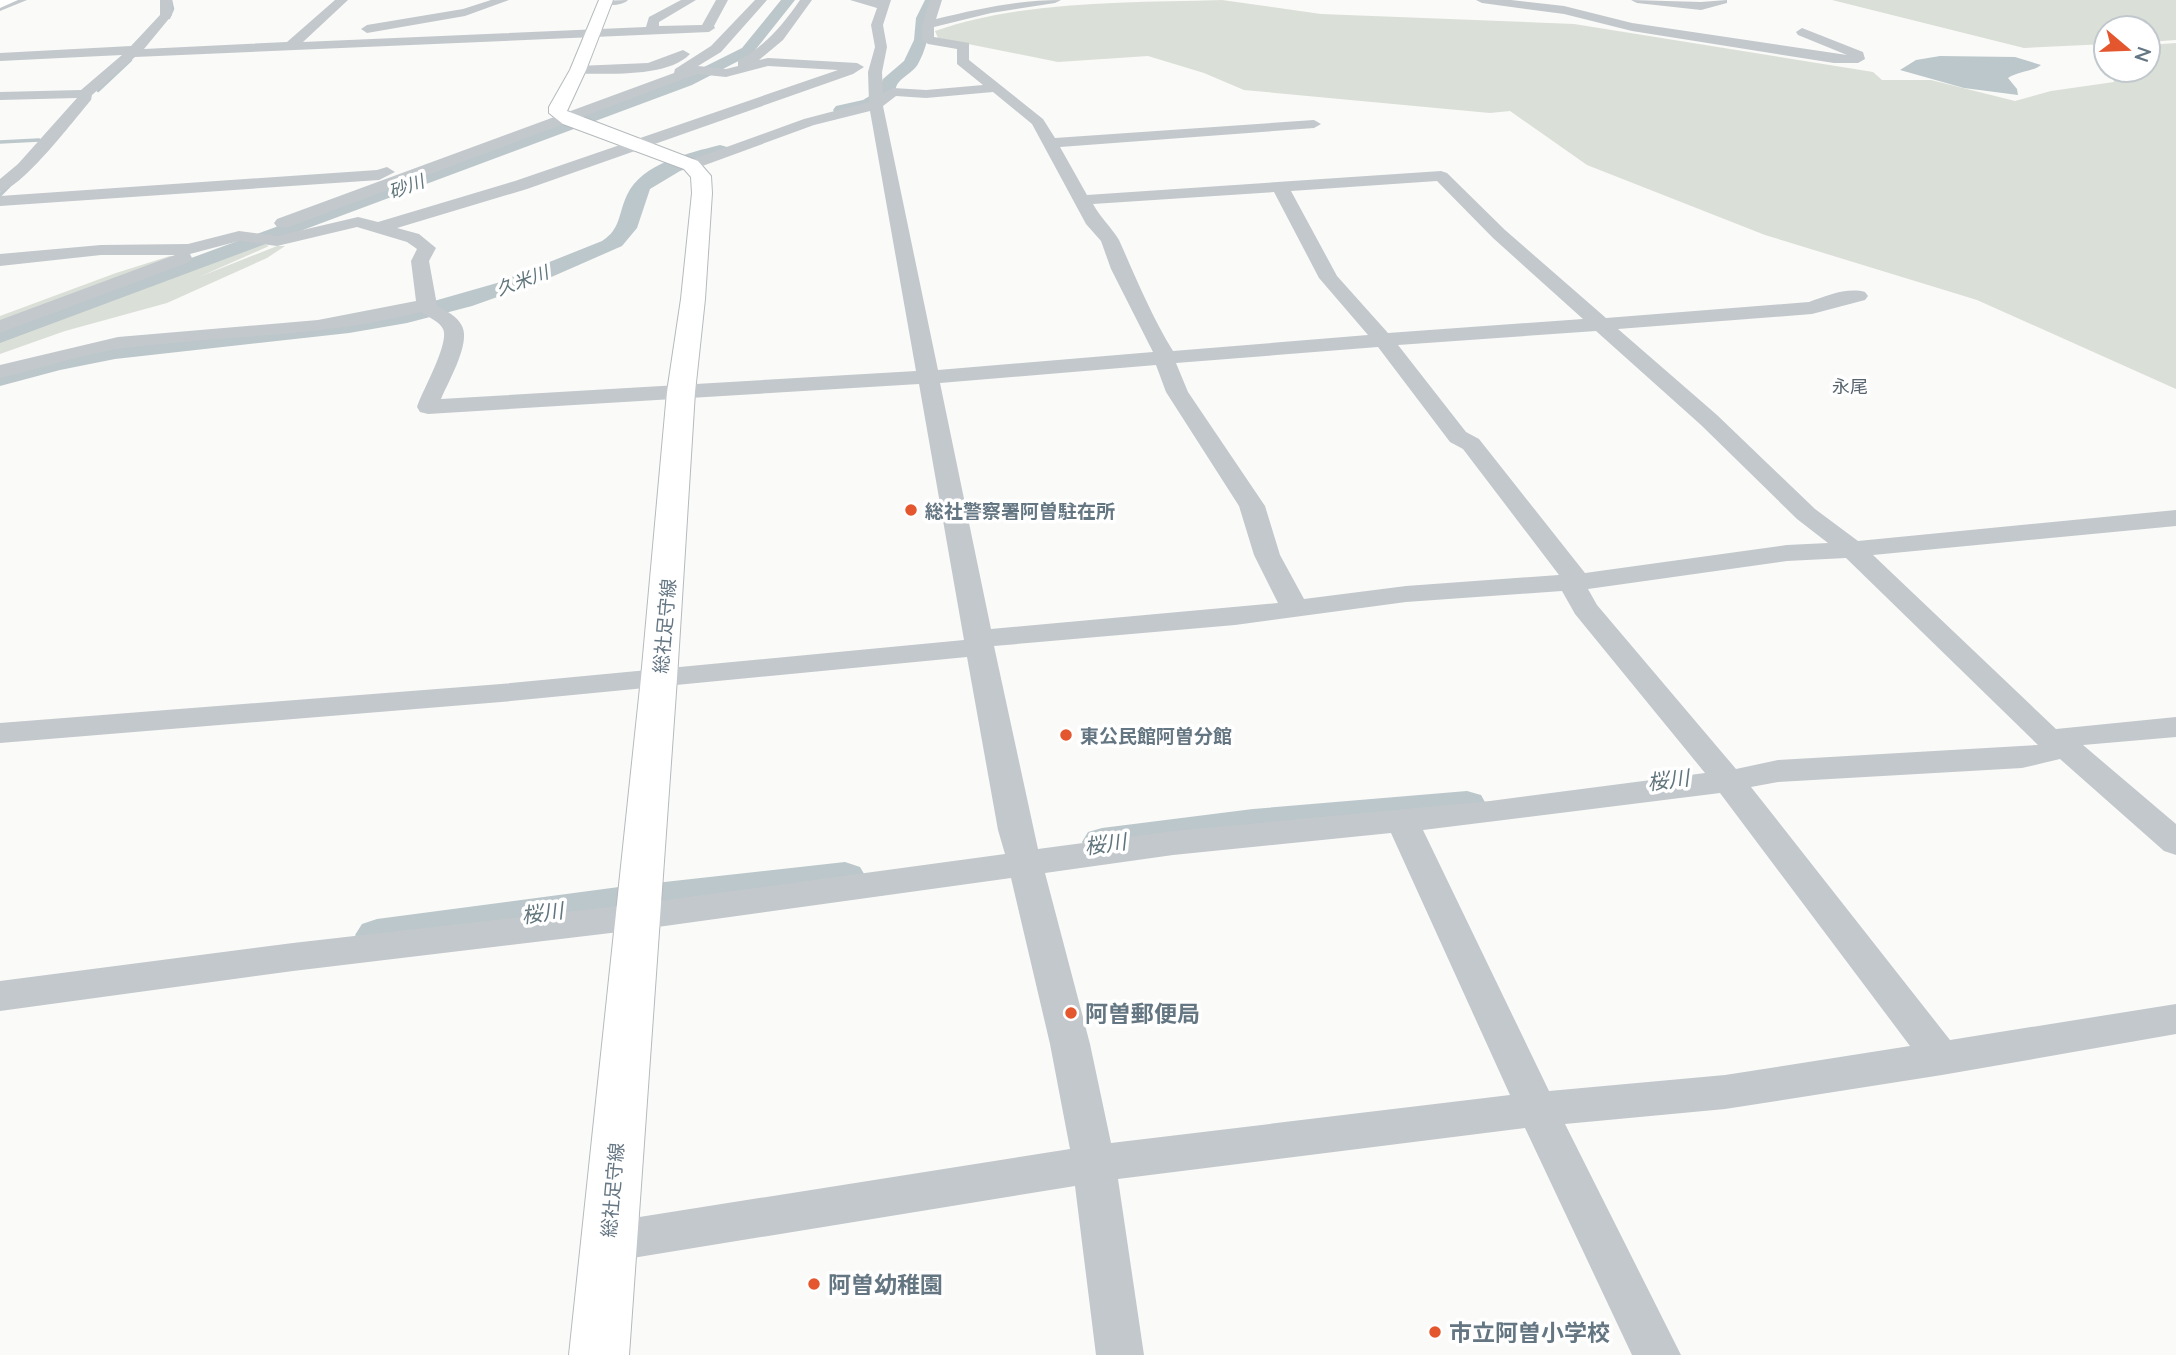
<svg xmlns="http://www.w3.org/2000/svg" width="2176" height="1355" font-family="Lato,'Noto Sans JP',sans-serif">
<style>
.green{fill:#dadfd7}
.water{fill:#bbc7cb}
.lines{fill:none;stroke-linecap:round;stroke-linejoin:round}
.stream-far1{stroke:#bbc7cb;stroke-width:2.5}
.stream{stroke:#bbc7cb;stroke-width:3.5}
.river{fill:#bbc7cb;fill-rule:evenodd}
.major-casing{stroke:#b5babe;stroke-width:2}
.highway-casing{stroke:#b4b9bd;stroke-width:3}
.minor{fill:#c3c8cc;fill-rule:evenodd}
.major{fill:#fff;fill-rule:evenodd}
.highway{fill:#fff;fill-rule:evenodd}
.poi-dot{fill:#e4572e;stroke:#fff;stroke-width:2.5}
.labels{text-anchor:middle;dominant-baseline:central;stroke-width:7;stroke-linejoin:round;paint-order:stroke}
.far-water-label{font-size:18px;font-style:italic;fill:#60757c;stroke:#fff}
.far-neighbourhood-label{font-size:18px;fill:#57646e;stroke:#fff}
.poi-label{font-size:19px;font-weight:bold;fill:#657683;stroke:#fff;text-anchor:start}
.street-label{font-size:19px;fill:#657683;stroke:#fff}
.water-label{font-size:21px;font-style:italic;fill:#60757c;stroke:#fff}
.near-poi-label{font-size:23px;font-weight:bold;fill:#657683;stroke:#fff;text-anchor:start}
</style>
<rect width="100%" height="100%" fill="#fafaf8"/>
<path class="green" d="M1222 0 1321 14 1574 24 1873 72 1882 80H1931L2015 101 2051 91 2114 82 2111 70H2148V45L2176 43V389L1977 300 1765 235 1587 165 1510 111 1490 113 1244 90 1204 73 1148 56 1058 62 938 38 935 31C1025 0 1127 3 1222 0Z
M1832 0H2176V40L2148 42V28H2106V44L2024 48Z
M261 243 269 246 199 277 277 246H285L267 258 167 303 65 331 0 354V329L173 265Z
M170 256 176 258 0 325V316L116 273Z"/>
<path class="water" d="M1940 56 2015 57 2041 65C2032 72 2019 71 2008 78L2017 89 2018 95 1964 88 1900 70 1916 60Z"/>
<g class="lines">
<path class="stream-far1" d="M169 18 173 9 171 0
M98 91 131 60"/>
<path class="stream" d="M0 142 39 140
M0 195 9 186"/>
<path class="river" d="M781 0H795L752 54 692 85 0 343V328L680 79 742 48Z
M925 0H939C929 20 930 42 919 62 915 71 905 75 899 82 895 86 896 92 892 96 881 108 851 117 836 114L833 110 836 106 863 100 878 91 883 79 904 61 914 40 916 18Z
M720 145 727 147 729 151 727 155 680 171 650 189 637 228 622 246 540 282 472 306 407 323 349 333 115 359 60 370 0 386V370L57 355 115 344 349 319 406 309 497 283 602 241C621 229 618 214 627 195 642 163 689 153 720 145Z
M1467 791 1481 795 1486 804 1481 813 1467 817 1253 835 1102 856 1088 852 1082 842 1088 832 1102 828 1253 809Z
M845 862 860 867 866 877 860 887 845 892 619 917 377 951 362 946 355 935 362 924 377 919 619 887Z"/>
<defs>
<path id="major" d="M599 0H613L586 70 567 111 698 161 711 176 712 193 705 299 695 392 677 678 629 1355H569L641 678 667 392 681 299 692 193 691 177 684 169 563 124 549 113V107L570 70Z"/>
<path id="highway" d="M0 0H18L0 8Z"/>
</defs>
<use href="#major" class="major-casing"/>
<use href="#highway" class="highway-casing"/>
<path class="minor" d="M9 0H27L0 11V3Z
M160 0H172V15L144 49 287 42 335 0H348L303 42 646 27 649 17 681 0H696L659 22V26L702 25 716 0H728L714 26 715 28 709 32 135 57 92 95 91 100C73 121 24 186 0 192V179L18 164 77 98 0 100V92L81 90 122 55 0 61V53L131 46 160 15Z
M491 0H509L465 16 367 33 361 29 367 25 463 9Z
M628 0C622 6 605 7 599 1Z
M755 0H767L721 52 698 66 726 69 738 66V61C765 46 783 25 800 0H812L783 40 759 60 768 58 857 63 864 67 853 74 527 189 397 228 419 234 436 248 429 261 437 305C446 311 457 316 462 326 471 343 448 382 441 399L916 371 870 111 814 125 697 168H685L683 165 685 162 804 119 869 102 868 72 875 47 871 25 877 8 850 0H891L883 25 887 47 882 72 883 93 893 88 926 90 983 85 957 64V49L928 44 922 40V25L930 0H942L936 19C978 9 1017 0 1061 0L1055 3 991 13 934 27V37L969 43V60L1043 119 1055 138 1314 120 1321 124 1314 128 1060 147 1087 195 1441 171 1447 173 1505 230 1606 318 1809 302C1826 296 1847 287 1865 292L1868 296 1865 300 1812 314 1618 329 1717 415 1815 509 1858 541 2176 510V526L1873 555 2056 729 2176 717V737L2083 745 2176 824V855L2164 851 2060 759 2022 768 1778 782 1751 787 1950 1040 2176 1004V1034L1942 1075 1725 1109 1565 1124 1681 1355H1632L1525 1128 1118 1179 1144 1355H1096L1075 1186 608 1262 592 1256 586 1242 592 1228 608 1222 1070 1149 1050 1044 1011 878 636 930 293 971 0 1011V981L293 943 636 904 1005 854 998 830 967 657 501 702 0 743V723L501 684 964 640 919 384 428 414 420 412 417 407C422 391 450 343 443 329 440 322 428 317 421 312 322 338 220 335 119 349 78 355 40 369 0 378V365L118 337 318 320 416 301 411 261 417 249 407 242 357 227 277 246 239 241 190 254 192 258 190 262 0 333V320L175 255H101L0 266V254L101 245 188 244 239 231 277 236 358 217 378 222 515 181 838 70 768 66 726 77 697 74 289 227H277L274 223 277 219 674 73 675 69 711 46ZM993 92 1032 124 1086 224 1101 241 1111 269 1153 352 938 370 883 106 896 96 926 98ZM1437 181 1493 238 1583 319 1388 333 1337 276 1291 191ZM1274 192 1319 278 1368 335 1173 351C1151 315 1136 278 1119 240 1112 228 1100 217 1093 204ZM1596 331 1701 425 1797 519 1828 543 1787 545 1585 573 1479 439 1466 432 1398 345ZM1378 347 1450 442 1463 449 1559 575 1406 586 1304 599 1280 555 1265 506 1188 392 1176 363ZM1156 365 1166 392 1239 506 1254 555 1278 603 991 629 940 383ZM1846 558 2038 745 1778 760 1736 769 1597 605 1588 589 1787 561ZM1562 591 1575 614 1705 773 1490 801 1173 831 1038 849 994 646 1235 625 1406 602ZM1720 793 1910 1046 1725 1075 1549 1091 1423 830ZM1391 833 1510 1095 1111 1143 1090 1044 1045 873 1173 855Z
M1476 0H1511L1564 6 1632 23 1847 55 1798 35 1796 32 1802 28 1863 52 1865 59 1858 63H1834L1632 31 1564 14 1482 3Z
M1631 0 1701 2 1727 0V3L1701 10 1637 3Z
M683 50 690 54C667 78 609 73 578 74L571 70 578 66 648 63Z
M387 167 395 172 379 180 0 206V196L377 170Z"/>
<use href="#major" class="major"/>
<use href="#highway" class="highway"/>
</g>
<g class="poi-dot">
<circle cx="911" cy="510" r="7"/>
<circle cx="1066" cy="735" r="7"/>
<circle cx="1071" cy="1013" r="7"/>
<circle cx="814" cy="1284" r="7"/>
<circle cx="1435" cy="1332" r="7"/>
</g>
<g class="labels">
<g class="far-water-label">
<text transform="translate(406 186) rotate(-20)">砂川</text>
<text transform="translate(522 280) rotate(-20)">久米川</text>
</g>
<g class="far-neighbourhood-label">
<text x="1850" y="386">永尾</text>
</g>
<g class="poi-label">
<text x="925" y="510">総社警察署阿曽駐在所</text>
<text x="1080" y="735">東公民館阿曽分館</text>
</g>
<g class="street-label">
<text transform="translate(664 626) rotate(-85)">総社足守線</text>
<text transform="translate(612 1190) rotate(-85)">総社足守線</text>
</g>
<g class="water-label">
<text transform="translate(1668 779) rotate(-7)">桜川</text>
<text transform="translate(1105 843) rotate(-8)">桜川</text>
<text transform="translate(542 912) rotate(-8)">桜川</text>
</g>
<g class="near-poi-label">
<text x="1085" y="1013">阿曽郵便局</text>
<text x="828" y="1284">阿曽幼稚園</text>
<text x="1449" y="1332">市立阿曽小学校</text>
</g>
</g>
<g transform="translate(2127 49) rotate(109)"><circle r="33" fill="#ffffff" stroke="#c1c8cd" stroke-width="2"/>
<path d="M0-5L12 26L0 18L-12 26Z" fill="#e4572e"/>
<text y="-10" font-size="19" font-weight="bold" text-anchor="middle" fill="#657683">N</text>
</g>
</svg>
